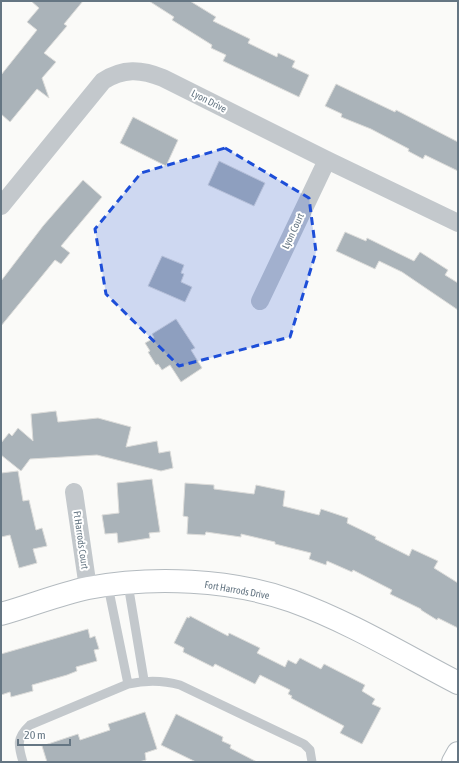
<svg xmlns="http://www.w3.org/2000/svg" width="459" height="763" font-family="'Asap Condensed',sans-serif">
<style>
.building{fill:#aab3b9;stroke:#dcdcda}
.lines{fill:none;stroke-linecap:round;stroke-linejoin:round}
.secondary-casing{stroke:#b3babf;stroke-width:24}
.lane{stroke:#c3c8cc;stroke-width:9}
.street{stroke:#c3c8cc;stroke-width:18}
.secondary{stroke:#fff;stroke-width:22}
.marked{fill:#1d4ed8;fill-opacity:0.2;stroke:#1d4ed8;stroke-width:3;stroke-dasharray:8 5;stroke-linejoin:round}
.labels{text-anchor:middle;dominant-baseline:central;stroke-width:4;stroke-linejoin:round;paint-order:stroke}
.street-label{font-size:10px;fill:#657683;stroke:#fff}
</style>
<rect width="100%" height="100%" fill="#fafaf8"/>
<path class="building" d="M31 1H83L64 24 67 26 44 53 56 62 42 78 49 98 37 89 10 122 1 114V75L37 30 27 22 39 8Z
M149 1H190L216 17 213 21 250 39 248 43 277 57 278 53 295 61 292 67 309 75 299 97 223 61 226 55 211 48 212 45 172 20 174 17Z
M336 84 395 112 396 110 458 142V171L425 155 423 159 408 151 409 149 371 129 341 117 342 114 325 106Z
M133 117 178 140 166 166 120 143Z
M219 161 265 183 254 206 208 185Z
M83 180 102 197 61 246 70 253 61 264 55 260 1 326V281L43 226Z
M345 232 366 241 367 238 414 261 420 252 448 270 445 275 458 283V310L402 272 379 261 375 269 336 251Z
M162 256 184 265 181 273 184 274 181 282 192 287 185 302 148 286Z
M176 319 195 348 191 350 202 368 181 382 170 365 162 370 158 364 156 365 148 352 150 351 145 343 154 338 152 334Z
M56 411 58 422 98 418 131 427 126 447 157 441 159 453 170 451 173 468 161 471 97 455 30 459 21 471 1 455V443L9 433 12 436 18 428 33 441 31 414Z
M18 471 23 501 29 500 36 530 42 528 47 546 33 549 37 563 19 568 10 535 1 537V473Z
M152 479 160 532 149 533 150 538 118 543 117 533 105 534 102 515 119 513 117 483Z
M185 483 214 485V489L254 494 256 485 285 491 283 506 319 515 321 509 348 518 347 523 376 537 375 539 409 556 412 549 438 561 434 568 458 583V628L438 618 437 620 421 610V609L390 594 392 590 353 570 352 572 327 561 326 565 309 559 311 553 275 544V542L241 534V537L206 532 205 535 187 534 188 517 183 516Z
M190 616 228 636 229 633 260 648 257 653 285 667 288 660 296 664 300 658 321 669 324 664 365 685 362 691 375 699 372 704 381 708 362 744 340 733 344 726 291 698 292 696 288 694 290 690 260 675 255 684 215 664 213 667 183 652 184 648 174 643 187 617 189 618Z
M88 629 90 638 95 636 99 649 94 650 97 661 76 667 77 671 67 675 32 685 33 691 11 697 10 692 1 695V654Z
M145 712 157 749 145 753 146 760 139 762H47L42 746 78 734 80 740 110 730 108 724Z
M176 714 223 737 222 741 231 745 230 748 257 762H196L161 745Z"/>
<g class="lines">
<defs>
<path id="secondary" d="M1 614C30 606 59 594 88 588 152 576 231 579 292 601 350 622 404 655 458 683
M453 762 458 753"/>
</defs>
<use href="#secondary" class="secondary-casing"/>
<path class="lane" d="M128 584 144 680
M108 586 128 684
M23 762C18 745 16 738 30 725L128 684C147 680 162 680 180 685L304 744 310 750 312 762"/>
<path class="street" d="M1 206 103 81C123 68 141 69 163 78L327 160 458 223
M260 301 327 160
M74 492 88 588"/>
<use href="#secondary" class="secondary"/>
</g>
<path class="marked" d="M225 148 309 198 316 252 290 337 179 366 106 294 95 229 141 173Z"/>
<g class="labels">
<g class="street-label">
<text transform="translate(209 101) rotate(27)">Lyon Drive</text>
<text transform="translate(293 231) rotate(-65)">Lyon Court</text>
<text transform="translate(81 540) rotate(82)">Ft Harrods Court</text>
<text transform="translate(237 590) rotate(10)">Fort Harrods Drive</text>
</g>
</g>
<rect width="459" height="763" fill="none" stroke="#657683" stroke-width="4"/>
<path d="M18 739v6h52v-6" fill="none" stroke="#657683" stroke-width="2"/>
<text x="24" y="739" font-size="12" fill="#657683" stroke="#ffffff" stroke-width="3" paint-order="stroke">20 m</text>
</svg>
